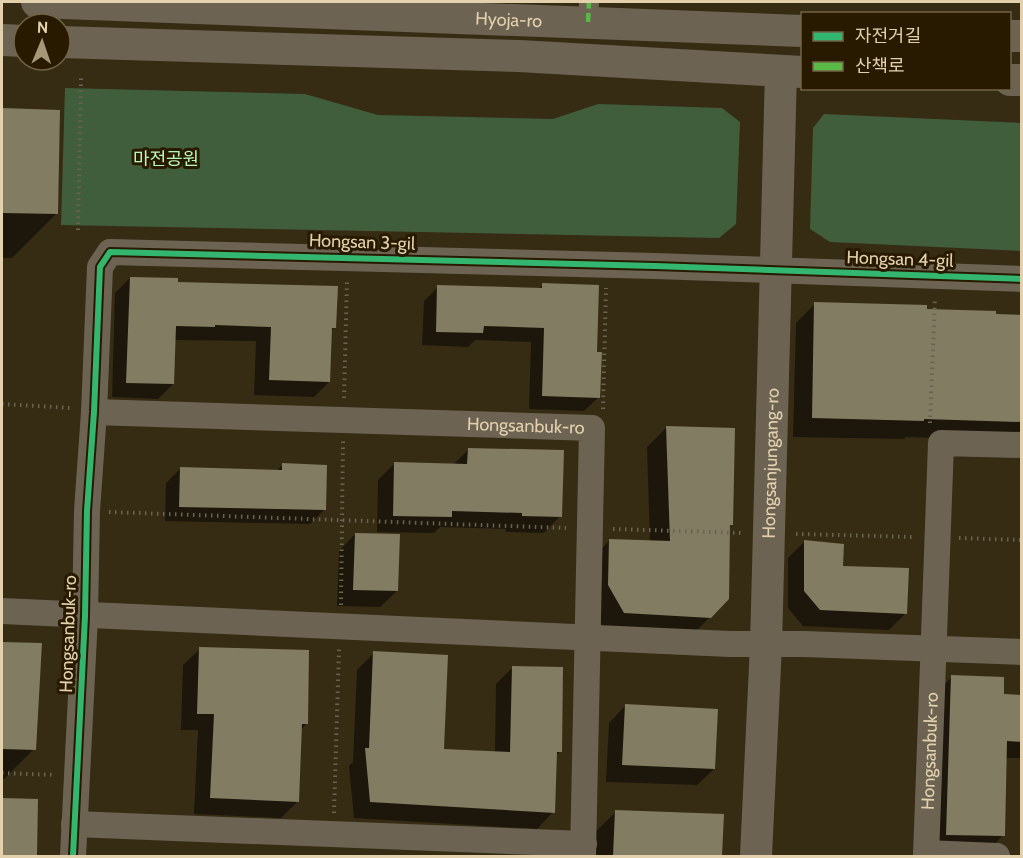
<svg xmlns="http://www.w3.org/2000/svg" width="1023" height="858" font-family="Cabin,'Noto Sans KR',sans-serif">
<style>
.green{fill:#405e3c}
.shadow{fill:#0007}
.building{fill:#827c62}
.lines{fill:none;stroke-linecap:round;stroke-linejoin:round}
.path{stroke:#6b6352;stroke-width:4;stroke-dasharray:1.5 4.5;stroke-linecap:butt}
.pedestrian{stroke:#6c6352;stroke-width:20}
.minor{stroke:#6c6352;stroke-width:26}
.tertiary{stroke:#6c6352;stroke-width:32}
.quiet{stroke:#58b947;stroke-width:4.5;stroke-dasharray:9 4.5;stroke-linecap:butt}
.cycleway-casing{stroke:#281a00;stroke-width:10}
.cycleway{stroke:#33b770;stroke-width:6}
.labels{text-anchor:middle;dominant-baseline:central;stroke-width:6;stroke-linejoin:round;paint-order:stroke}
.street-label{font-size:18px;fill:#e3d1ad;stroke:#281a00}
.park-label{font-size:18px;fill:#b5f8b5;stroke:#281a00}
</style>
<rect width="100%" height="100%" fill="#362c14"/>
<path class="green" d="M65 88 305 94 378 115 553 119 598 104 722 108 740 122 736 224 719 238 61 225Z
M824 114 1021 123V251L830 242 810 229 813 128Z"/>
<path class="shadow" d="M2 110 59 111 56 214 12 258H2Z
M130 278 176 283 335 327 331 331 329 382 314 397 254 395 256 341 174 340 173 384 158 399 112 397 115 293Z
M543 285 596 353 599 397 584 411 529 409 531 342 475 340 468 347 422 345 424 301 438 287 539 289Z
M815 304 1022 317V441L906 437 904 439 793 437 796 323Z
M667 427 732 524 729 527 710 617 690 637 605 631 590 605V560L609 541 650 542 647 447Z
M468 450 560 516 544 533 506 532V529L440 527 434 533 377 532 378 480 394 464 453 465Z
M283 465 324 510 310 524 165 521 166 483 181 468 276 471Z
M355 534 397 591 380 607 337 606 339 551Z
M804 542 842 567 906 613 889 630 803 626 788 608V558Z
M2 643 40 645 34 749 4 779H2Z
M200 649 306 724 301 730 297 802 281 818 194 814 198 730H181L183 665Z
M374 653 442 751 495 753 496 684 512 668 561 751 555 756 553 812 537 829 354 818 349 766 353 762 357 670Z
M952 677 1002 696H1022V758H1005L1003 835 987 852 930 851 935 693Z
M625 706 714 769 697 785 606 782 609 723Z
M2 799 37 801 35 856H2Z
M616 812 722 815 721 856H593L594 833Z"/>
<path class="building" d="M2 108 60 110 58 214 2 213Z
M130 277 178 278V282L338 286 336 328H332L330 382 269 380 271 327 215 325V327L176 326 174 384 126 383Z
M542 283 599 285 597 352H602L600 398 542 396 544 328 484 326 483 333 436 332 437 285 542 288Z
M814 302 927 305V309L996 311V314L1022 315V422L924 419V421L812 418Z
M666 426 735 428 733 525H730L729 599 711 618 624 613 608 585 609 539 670 541Z
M468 448 564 450 562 517 522 516V513L452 511V517L393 516 394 462 467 464Z
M282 463 327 465 326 510 179 507 180 467 282 470Z
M355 533 400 534 398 591 353 590Z
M804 540 844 544 843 566 909 568 907 614 820 610 804 591Z
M2 642 42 643 36 750 2 749Z
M199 647 309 650 308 724H302L299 802 210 798 214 714H197Z
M373 651 448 655 444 749 510 752 512 666 563 667 562 752H557L555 813 370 802 365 748H369Z
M951 675 1004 677V694L1022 695V742L1007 741 1005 836 946 835Z
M625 704 718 709 715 769 622 765Z
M2 798 38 799 37 856H2Z
M615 810 724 814 722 856H613Z"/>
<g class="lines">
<path class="path" d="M78 230 81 78
M344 398 347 280
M2 404 71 408
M603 409 606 288
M930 423 935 298
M109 512 566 528
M613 529 744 533
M796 534 914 537
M959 538 1022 540
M341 605 343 441
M2 773 55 775
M334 813 339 649"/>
<path class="pedestrian" d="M588 22 589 2"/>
<g class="minor">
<path id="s1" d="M94 412 592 428 583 856"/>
<path d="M2 611 730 644H804L1022 652"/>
<path d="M74 824 584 844"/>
<path d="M926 853 997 856"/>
<path d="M73 856 85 616 87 511 94 412 100 267 110 252 655 266 1022 279"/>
<path id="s2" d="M926 856 941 443 1022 445"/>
</g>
<g class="tertiary">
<path id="s3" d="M37 2 802 31"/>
<path d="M1010 36H1022"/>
<path d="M2 40 24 41"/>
<path d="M60 42 519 56 802 72"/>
<path d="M1010 80H1022"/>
<path id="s4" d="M756 856 766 645 781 71"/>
</g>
<path class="quiet" d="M588 22 589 2"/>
<defs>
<path id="cycleway" d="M73 856 85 616 87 511 94 412 100 267 110 252 655 266 1022 279"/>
</defs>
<use href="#cycleway" class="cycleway-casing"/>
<use href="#cycleway" class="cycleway"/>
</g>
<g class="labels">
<g class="street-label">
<text stroke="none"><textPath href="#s3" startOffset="472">Hyoja-ro</textPath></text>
<text transform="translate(362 242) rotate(2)">Hongsan 3-gil</text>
<text transform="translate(900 259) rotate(2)">Hongsan 4-gil</text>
<text stroke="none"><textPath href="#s1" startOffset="432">Hongsanbuk-ro</textPath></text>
<text stroke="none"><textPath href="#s4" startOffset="393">Hongsanjungang-ro</textPath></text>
<text transform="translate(68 634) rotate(-88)">Hongsanbuk-ro</text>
<text stroke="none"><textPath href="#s2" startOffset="105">Hongsanbuk-ro</textPath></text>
</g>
<g class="park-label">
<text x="166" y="159">마전공원</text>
</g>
</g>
<rect width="1023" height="858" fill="none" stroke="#e3d1ad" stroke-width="6"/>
<rect x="801" y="12" width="210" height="78" fill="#281a00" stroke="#736345" stroke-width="1.5"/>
<rect x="813" y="32" width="30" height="9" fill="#33b770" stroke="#736345" stroke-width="1.5"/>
<text x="855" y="42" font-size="18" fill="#e3d1ad">자전거길</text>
<rect x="813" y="62" width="30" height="9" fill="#58b947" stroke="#736345" stroke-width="1.5"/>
<text x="855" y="72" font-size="18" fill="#e3d1ad">산책로</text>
<g transform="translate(42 42) rotate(2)"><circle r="28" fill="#281a00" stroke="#736345" stroke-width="1.5"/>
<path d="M0-4.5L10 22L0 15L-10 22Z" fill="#a69777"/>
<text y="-9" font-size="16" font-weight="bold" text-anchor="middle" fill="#e3d1ad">N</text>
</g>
</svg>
